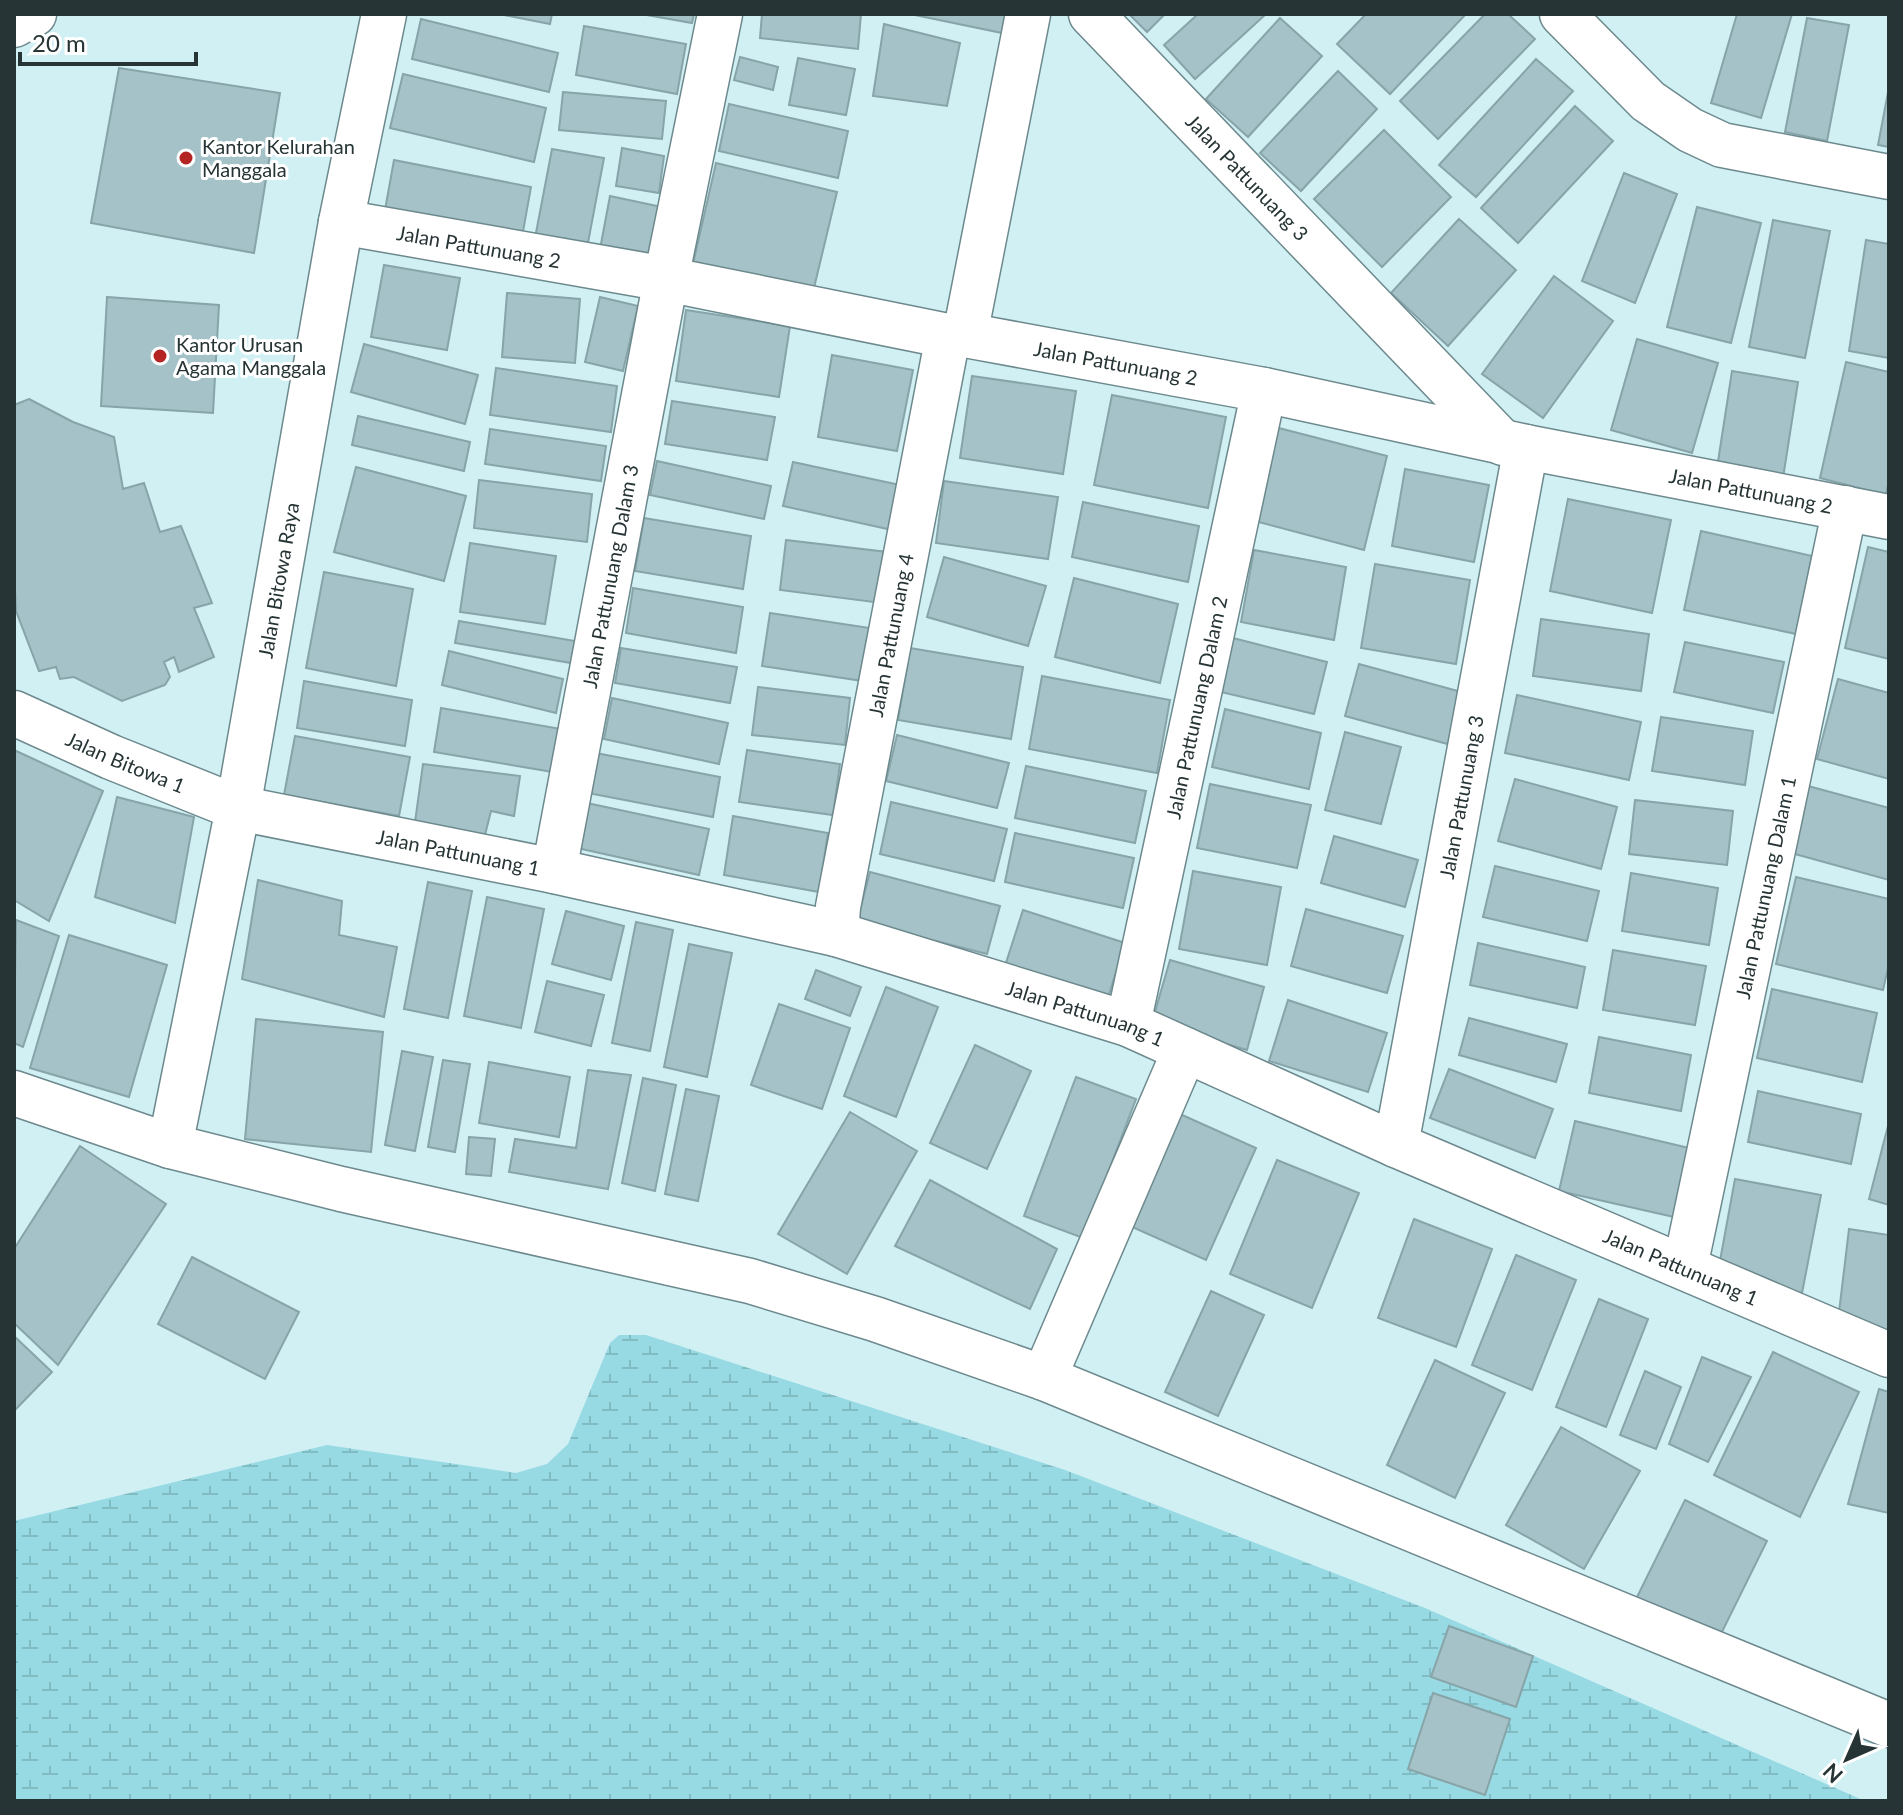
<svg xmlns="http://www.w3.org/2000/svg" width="1903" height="1815" font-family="Lato,sans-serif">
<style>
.wetland{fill:url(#wetland-marsh)}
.building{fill:#a4c2c7;stroke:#87a4a8;stroke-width:2}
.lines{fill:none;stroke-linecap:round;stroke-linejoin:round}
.minor-casing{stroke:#6d898d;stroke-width:47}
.minor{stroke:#fff;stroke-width:44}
.poi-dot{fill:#b42423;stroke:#fff;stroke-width:3}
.labels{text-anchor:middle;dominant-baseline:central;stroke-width:6;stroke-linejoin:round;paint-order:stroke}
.poi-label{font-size:20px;fill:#273435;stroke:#fff;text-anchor:start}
.street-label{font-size:20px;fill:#273435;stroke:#fff}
</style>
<defs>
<pattern id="wetland-marsh" width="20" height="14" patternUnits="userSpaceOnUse" patternTransform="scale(2)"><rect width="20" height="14" fill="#97dae3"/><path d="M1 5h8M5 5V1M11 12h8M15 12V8" fill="none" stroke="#82bcc3"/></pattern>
</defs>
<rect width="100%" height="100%" fill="#d0f0f4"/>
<path class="wetland" d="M619 1335H646L1065 1470 1425 1608 1865 1801H14V1521L327 1445 516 1473 547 1464 568 1444 610 1343Z"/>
<path class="building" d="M499 14H552L550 24Z
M641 14H694L692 23Z
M762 14H861L858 49 760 38Z
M910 14H1006L1002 33Z
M1129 14H1165L1147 32Z
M1198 14H1266L1195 79 1164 45Z
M1366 14H1466L1390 94 1337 44Z
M1485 14H1508L1535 39 1438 139 1400 101Z
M1737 14H1792L1761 118 1711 103Z
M1280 18 1322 56 1248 137 1206 99Z
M1807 18 1849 25 1827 141 1785 132Z
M421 19 558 53 549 92 412 59Z
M884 24 960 43 947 106 873 96Z
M584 26 686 44 677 94 576 75Z
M740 57 778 67 773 90 734 80Z
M798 58 855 69 846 115 789 105Z
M1536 59 1573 91 1476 197 1439 165Z
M119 68 280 93 254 253 91 223Z
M1338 71 1377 109 1301 191 1260 153Z
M403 74 546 108 534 162 390 128Z
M1889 87V147L1878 145Z
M563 92 666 101 662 139 559 130Z
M729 104 848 131 838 178 719 151Z
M1575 106 1613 141 1518 243 1481 208Z
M1384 130 1451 197 1382 267 1314 199Z
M622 148 664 156 659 193 616 186Z
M552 149 604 158 587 248 535 238Z
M394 160 531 187 522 237 385 210Z
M716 163 837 192 813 292 693 264Z
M1624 173 1677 194 1635 303 1582 281Z
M610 196 662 207 651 260 600 249Z
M1697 207 1761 223 1731 343 1667 327Z
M1459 219 1516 270 1448 346 1391 293Z
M1773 220 1830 231 1805 358 1749 347Z
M1866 240 1889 244V358L1849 351Z
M384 265 460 278 447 350 371 337Z
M1554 276 1613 321 1543 418 1482 374Z
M507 293 580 299 575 363 502 357Z
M107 297 219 305 213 413 101 406Z
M600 297 638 306 623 371 585 362Z
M686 310 790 326 779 397 676 381Z
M1637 339 1718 363 1692 453 1611 430Z
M364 344 478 375 465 424 351 392Z
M832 355 913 370 897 451 818 437Z
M1846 362 1889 372V480L1886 495 1820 478Z
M496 368 617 386 611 432 490 415Z
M1732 371 1798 382 1783 478 1717 468Z
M972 376 1076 391 1063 474 960 458Z
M1112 395 1226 417 1208 508 1094 485Z
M29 399 73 422 114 437 123 489 144 483 160 532 181 526 212 603 194 608 214 657 179 672 174 657 164 662 170 677 165 685 122 701 74 677 60 679 56 667 39 671 16 611 14 568V405Z
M672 401 775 417 767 460 665 444Z
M358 416 470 442 464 471 352 445Z
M1275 427 1387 456 1364 550 1251 520Z
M490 429 606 446 601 481 485 464Z
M657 461 771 486 764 519 650 495Z
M793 462 900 485 892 530 783 506Z
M356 467 466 496 444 581 334 552Z
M1405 469 1489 485 1474 562 1392 546Z
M479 480 592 494 587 542 474 528Z
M944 481 1058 497 1048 559 936 543Z
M1568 499 1671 520 1652 613 1550 591Z
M1083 502 1199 526 1188 582 1072 557Z
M644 518 751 536 743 589 635 571Z
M1701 531 1812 556 1796 634 1684 610Z
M786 540 887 552 881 603 780 590Z
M470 543 556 556 545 624 460 612Z
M1868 547 1889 552V659L1845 648Z
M1254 550 1346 567 1334 640 1241 622Z
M944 557 1046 586 1028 646 927 617Z
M1375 564 1470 580 1456 664 1361 648Z
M324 572 413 589 396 686 306 668Z
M1074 578 1178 604 1160 683 1055 657Z
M633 588 743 607 736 653 626 633Z
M770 613 870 628 863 681 762 666Z
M1541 619 1649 634 1641 691 1533 676Z
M459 621 575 641 571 663 455 643Z
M1233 638 1327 662 1314 714 1221 692Z
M1685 642 1784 662 1773 713 1674 692Z
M621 648 737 667 730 703 615 683Z
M910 648 1023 667 1011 739 898 720Z
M449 651 563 679 556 713 442 685Z
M1359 664 1465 693 1451 745 1345 716Z
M1042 676 1170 700 1157 773 1029 749Z
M1838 679 1889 693V779L1817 759Z
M304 681 412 700 405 746 297 728Z
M758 687 850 698 845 745 752 735Z
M1517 695 1641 722 1629 780 1505 753Z
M612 698 728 723 719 764 604 739Z
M441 708 561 729 553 772 434 752Z
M1225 709 1321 733 1309 789 1212 767Z
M1661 717 1753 731 1745 785 1652 771Z
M1345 732 1401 747 1381 824 1325 810Z
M897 735 1009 763 997 808 886 781Z
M295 736 410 757 399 816 284 795Z
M14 750 103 791 49 921 14 900Z
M747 750 840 764 833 815 739 802Z
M596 753 720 777 713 817 588 793Z
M423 764 520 776 514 816 491 811 485 835 415 822Z
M1026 766 1146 791 1135 843 1015 818Z
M1515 779 1617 807 1601 869 1498 841Z
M1210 784 1311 805 1297 868 1197 848Z
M1801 784 1889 808V880L1784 851Z
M117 797 194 817 175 923 95 897Z
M1635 800 1733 811 1727 865 1629 854Z
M891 802 1007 829 994 881 880 854Z
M587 803 709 829 699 875 577 848Z
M733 816 828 833 819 892 724 875Z
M1015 833 1134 858 1123 908 1005 882Z
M1334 836 1418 860 1405 907 1321 883Z
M1495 866 1599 891 1587 941 1483 917Z
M1193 871 1281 887 1267 965 1179 949Z
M870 872 1000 906 987 954 857 921Z
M1631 873 1718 888 1709 945 1622 931Z
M1796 877 1889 899V964L1883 990 1776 964Z
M258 880 342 901 339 935 397 947 384 1017 242 979Z
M428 882 472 891 448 1018 404 1009Z
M487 897 544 909 521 1028 464 1016Z
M1306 909 1403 936 1387 993 1291 966Z
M1023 910 1125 943 1107 1001 1004 969Z
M566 911 624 926 611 980 552 964Z
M16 920 59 936 23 1047 14 1043Z
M636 922 673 930 650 1051 612 1043Z
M69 935 167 965 129 1097 30 1068Z
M1478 943 1585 967 1577 1008 1470 985Z
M689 944 732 953 707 1077 664 1067Z
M1613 950 1706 966 1695 1025 1603 1010Z
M1170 960 1264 987 1247 1050 1152 1022Z
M816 970 861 987 850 1016 805 999Z
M547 981 604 995 591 1046 535 1032Z
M886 987 938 1007 896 1117 844 1096Z
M1772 989 1877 1013 1862 1082 1757 1058Z
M1288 1000 1387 1033 1368 1092 1269 1061Z
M779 1004 850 1028 822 1109 751 1085Z
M1469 1018 1567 1044 1556 1082 1459 1055Z
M256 1019 383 1032 371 1152 245 1139Z
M1599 1037 1691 1055 1681 1111 1589 1093Z
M975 1045 1031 1071 987 1169 930 1143Z
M402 1051 433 1057 415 1151 385 1145Z
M443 1060 470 1064 455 1152 428 1147Z
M489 1062 570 1077 559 1137 479 1123Z
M1449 1069 1553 1109 1535 1158 1430 1118Z
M588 1070 631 1075 608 1189 509 1172 515 1139 576 1148Z
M1076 1077 1136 1099 1083 1238 1024 1216Z
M643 1078 676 1085 655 1191 622 1183Z
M686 1089 719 1096 698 1201 665 1194Z
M1758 1091 1861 1114 1851 1164 1748 1142Z
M1171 1110 1256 1148 1206 1260 1121 1222Z
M850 1112 917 1151 847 1274 778 1234Z
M1575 1121 1689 1148 1674 1217 1559 1191Z
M1889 1122V1205L1869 1199Z
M469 1137 495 1139 491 1176 466 1174Z
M80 1146 166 1204 58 1365 14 1323V1249Z
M1277 1160 1359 1193 1312 1308 1230 1274Z
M1735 1179 1821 1195 1802 1293 1717 1277Z
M930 1180 1057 1249 1030 1309 895 1246Z
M1414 1219 1492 1249 1456 1347 1378 1318Z
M1849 1229 1889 1235V1336L1837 1329Z
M1516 1255 1576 1280 1532 1390 1472 1365Z
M192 1257 299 1312 265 1379 158 1324Z
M1211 1291 1264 1315 1218 1416 1165 1392Z
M1599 1299 1648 1319 1606 1427 1556 1407Z
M14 1336 52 1372 14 1411Z
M1773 1352 1859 1392 1800 1517 1714 1475Z
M1702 1357 1751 1377 1708 1462 1669 1444Z
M1435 1360 1505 1393 1455 1498 1387 1465Z
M1645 1371 1681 1387 1656 1449 1620 1435Z
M1879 1389 1889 1392V1513L1848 1504Z
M1561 1427 1640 1471 1584 1569 1506 1525Z
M1685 1500 1767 1541 1718 1640 1636 1599Z
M1449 1626 1533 1656 1516 1707 1431 1677Z
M1433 1693 1510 1719 1485 1795 1408 1769Z"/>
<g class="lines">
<defs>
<g id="minor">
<path id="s1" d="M1091 14 1503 443"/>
<path d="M1562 14 1648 101 1690 130 1722 145 1889 177"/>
<path d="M14 25 34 14"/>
<path id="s2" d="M341 222 666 279 948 336 965 335 1264 390 1526 447 1889 517"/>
<path d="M965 335 1028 14"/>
<path id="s3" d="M14 713 111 757 238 808 554 871 836 934 1128 1024 1396 1145 1889 1355"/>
<path id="s4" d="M554 871 666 279 720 14"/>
<path id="s5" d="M836 934 838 907 948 336"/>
<path id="s6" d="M1128 1024 1264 390"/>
<path d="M14 1093 170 1146 341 1189 750 1281 875 1319 1044 1378 1889 1725"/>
<path id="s7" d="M1396 1145 1526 447"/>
<path id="s8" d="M170 1146 238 808 341 222 384 14"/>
<path id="s9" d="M1685 1267 1845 508"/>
<path d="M1044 1378 1185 1050"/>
</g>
</defs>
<use href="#minor" class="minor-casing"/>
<use href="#minor" class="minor"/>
</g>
<g class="poi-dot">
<circle cx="186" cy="158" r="8"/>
<circle cx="160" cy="356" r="8"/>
</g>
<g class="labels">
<g class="poi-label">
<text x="202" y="146">Kantor Kelurahan<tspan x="202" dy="23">Manggala</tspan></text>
<text x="176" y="344">Kantor Urusan<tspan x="176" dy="23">Agama Manggala</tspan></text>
</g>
<g class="street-label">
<text stroke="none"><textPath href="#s1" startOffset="226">Jalan Pattunuang 3</textPath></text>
<text stroke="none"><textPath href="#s2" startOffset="140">Jalan Pattunuang 2</textPath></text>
<text stroke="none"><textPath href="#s2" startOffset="788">Jalan Pattunuang 2</textPath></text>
<text stroke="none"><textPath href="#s2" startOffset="1436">Jalan Pattunuang 2</textPath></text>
<text stroke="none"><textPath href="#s4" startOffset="300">Jalan Pattunuang Dalam 3</textPath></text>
<text stroke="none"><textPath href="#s8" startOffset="576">Jalan Bitowa Raya</textPath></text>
<text stroke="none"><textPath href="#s5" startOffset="304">Jalan Pattunuang 4</textPath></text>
<text stroke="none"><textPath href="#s6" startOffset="324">Jalan Pattunuang Dalam 2</textPath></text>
<text stroke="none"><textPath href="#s3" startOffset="122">Jalan Bitowa 1</textPath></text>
<text stroke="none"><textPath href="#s7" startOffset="354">Jalan Pattunuang 3</textPath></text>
<text stroke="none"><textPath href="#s3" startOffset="468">Jalan Pattunuang 1</textPath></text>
<text stroke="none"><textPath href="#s9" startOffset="388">Jalan Pattunuang Dalam 1</textPath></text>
<text stroke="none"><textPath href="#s3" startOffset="1116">Jalan Pattunuang 1</textPath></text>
<text stroke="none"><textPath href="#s3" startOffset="1764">Jalan Pattunuang 1</textPath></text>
</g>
</g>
<rect width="1903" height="1815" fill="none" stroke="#273435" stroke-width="32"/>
<g transform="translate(1847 1759) rotate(225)" stroke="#ffffff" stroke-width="6" paint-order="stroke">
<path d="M0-6L14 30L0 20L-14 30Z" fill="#273435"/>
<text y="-12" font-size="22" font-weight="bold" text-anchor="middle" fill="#273435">N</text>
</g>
<path d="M20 52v12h176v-12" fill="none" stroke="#273435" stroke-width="4"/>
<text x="32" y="52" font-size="24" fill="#273435" stroke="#ffffff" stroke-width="6" paint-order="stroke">20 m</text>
</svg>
